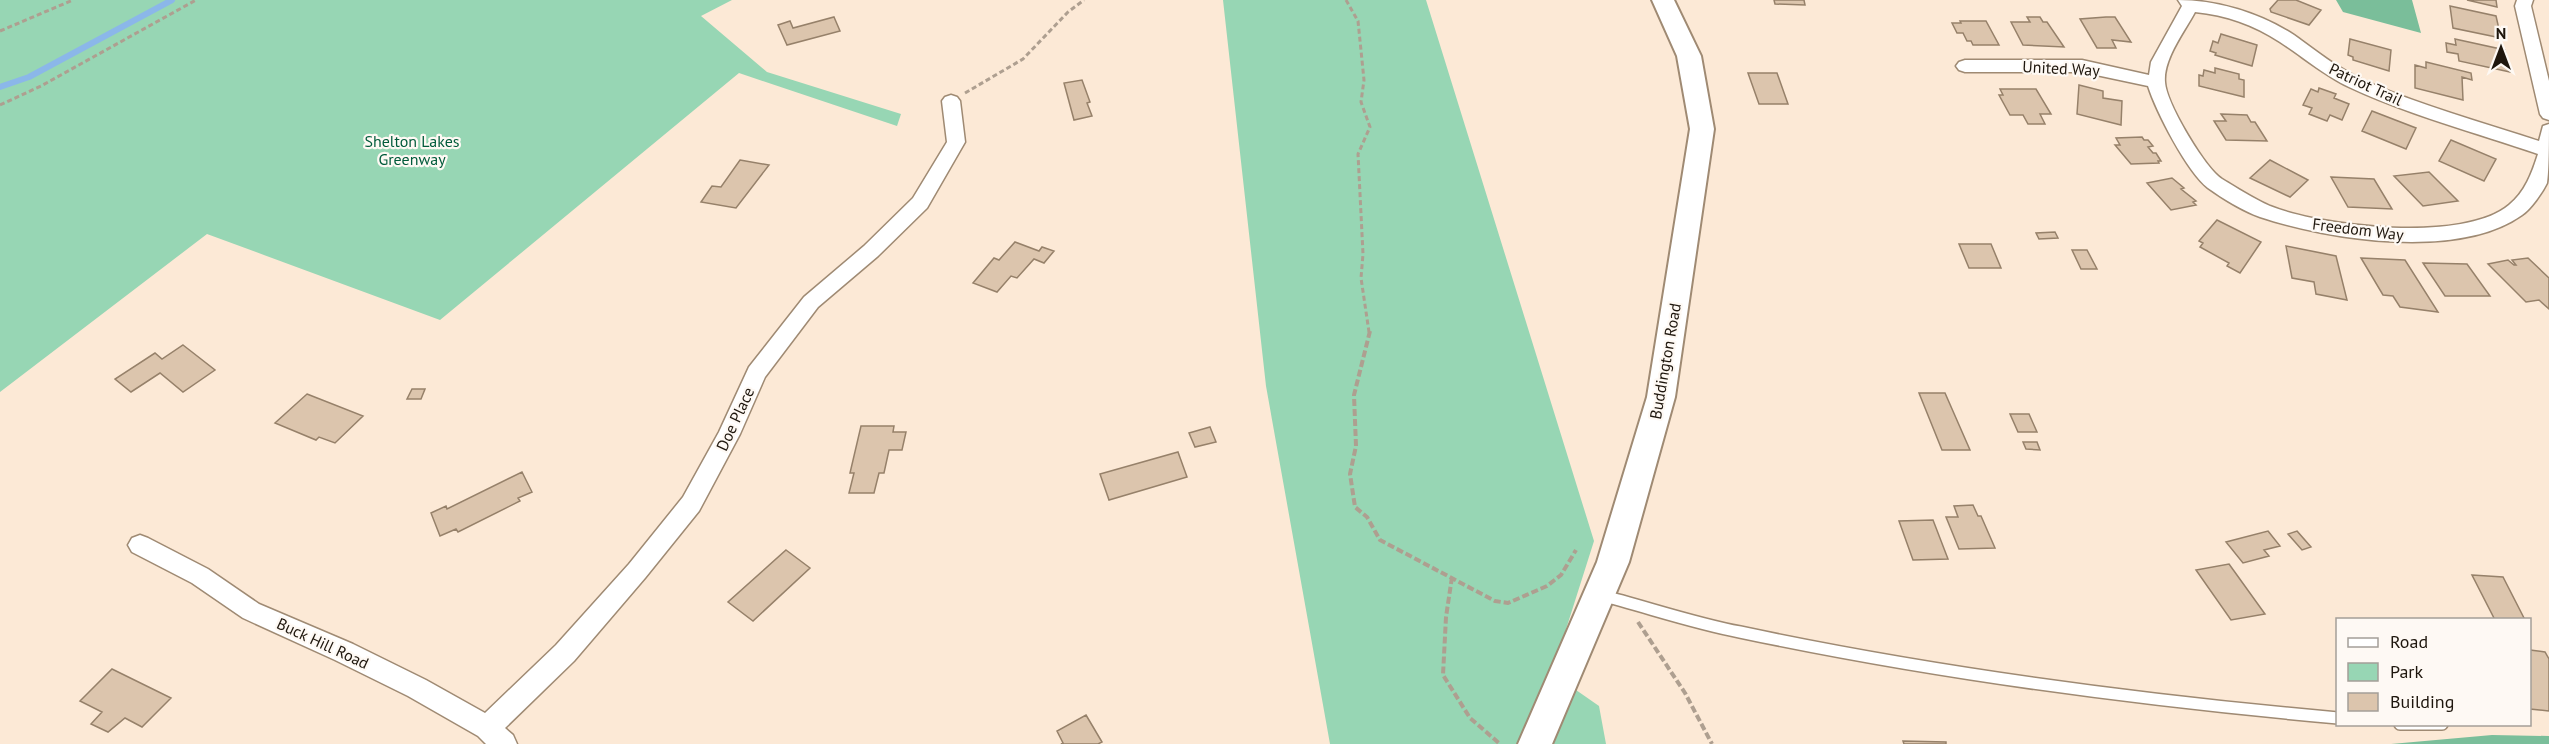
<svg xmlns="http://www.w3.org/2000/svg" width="2549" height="744" font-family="'PT Sans',sans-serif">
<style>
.green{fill:#97d6b4}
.forest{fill:#7abe9a}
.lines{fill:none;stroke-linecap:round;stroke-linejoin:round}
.stream{stroke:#8bb7e9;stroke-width:6}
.building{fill:#dcc5ad;stroke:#96816a;stroke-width:1.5}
.lane-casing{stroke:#9f8a73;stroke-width:14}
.street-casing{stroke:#9f8a73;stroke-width:3}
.secondary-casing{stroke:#9f8a73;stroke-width:4}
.path-far1{stroke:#ae9f90;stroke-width:3;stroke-dasharray:5 3;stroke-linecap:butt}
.path{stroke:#ae9f90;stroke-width:4;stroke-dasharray:7 3;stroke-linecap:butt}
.lane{stroke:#fff;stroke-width:11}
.street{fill:#fff;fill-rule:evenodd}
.secondary{fill:#fff;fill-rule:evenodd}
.labels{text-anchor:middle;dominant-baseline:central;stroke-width:4.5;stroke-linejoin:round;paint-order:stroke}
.street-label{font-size:16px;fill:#1e160d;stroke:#fef9f4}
.park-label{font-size:16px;fill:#025b3b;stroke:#fef9f4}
</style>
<rect width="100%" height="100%" fill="#fce9d6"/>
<path class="green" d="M0 0H732L701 16 767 72 901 114 897 126 739 73 440 320 207 234 0 392Z
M1223 0H1426L1594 541 1548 686 1519 744H1330L1266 386Z
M1576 690 1599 706 1606 744H1545Z"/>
<path class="forest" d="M2336 0H2412L2421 33 2343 12Z
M2492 735 2549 736V744H2391Z"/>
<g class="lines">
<path class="stream" d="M0 87 29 77 172 0"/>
</g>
<path class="building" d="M1774 0H1804L1805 5 1775 4Z
M2278 0H2296L2321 10 2309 25 2271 12 2270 9Z
M2467 0H2496L2497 7Z
M2450 6 2496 16 2501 38 2453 28Z
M834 17 840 31 787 45 778 25 790 21 793 28Z
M2027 17H2040L2043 22H2047L2064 47 2023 45 2011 22H2030Z
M2106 17H2115L2131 42 2112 40 2116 48H2097L2080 19Z
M1960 21H1986L1999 45H1973L1971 41H1967L1963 33H1957L1952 23H1961Z
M2221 34 2257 45 2252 66 2215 55 2216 53 2210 51 2213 41 2218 43Z
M2350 39 2391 50 2389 71 2353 60V57L2348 55Z
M2455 39 2505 50 2510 72 2459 61 2458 54 2447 52 2446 43 2456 45Z
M2426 62 2471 73 2472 80 2462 77 2463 100 2415 88V65L2426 68Z
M2215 68 2239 74V79L2244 80V97L2199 86V75L2203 76 2204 70 2215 73Z
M1748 73H1777L1788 104H1759Z
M1082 80 1090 102 1087 103 1092 116 1074 120 1064 83Z
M2079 85 2103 91V98L2122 101 2121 125 2077 114Z
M2319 88 2336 94 2334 98 2349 104 2342 120 2330 115 2327 121 2309 114 2312 108 2303 105 2311 89 2318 92Z
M2000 89H2036L2051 114H2040L2045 124H2028L2023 115H2010L1999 95H2003Z
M2372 111 2416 128 2406 149 2362 131Z
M2221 114 2247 115 2251 122H2255L2267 141 2226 140 2214 121H2226Z
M2142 137 2144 140H2148L2153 146 2148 147 2153 153H2156L2161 161H2158L2159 163 2131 164 2115 145H2120L2116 138Z
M2451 140 2496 159 2484 181 2439 161Z
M740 160 769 165 736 208 701 202 712 186 721 187Z
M2270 160 2308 180 2290 197 2250 178Z
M2429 172 2458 201 2423 206 2394 176Z
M2331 177 2374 179 2392 209 2348 207Z
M2172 178 2184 188 2181 189 2196 201 2193 202 2196 205 2171 210 2147 183Z
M2217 220 2261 242 2240 273 2227 266 2229 263 2200 247 2203 243 2199 241Z
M2055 232 2058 238 2039 239 2036 233Z
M1015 242 1039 251 1042 247 1054 251 1044 263 1034 259 1017 278 1011 276 997 292 973 283 994 258 999 260Z
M1959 244H1991L2001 268H1969Z
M2286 246 2336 256 2347 300 2316 294 2314 282 2292 278Z
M2072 250H2087L2097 269H2081Z
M2361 258 2405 260 2438 312 2400 307 2393 296 2383 295Z
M2528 258 2549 278V309L2539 300 2526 302 2488 264 2508 260 2514 265H2516L2512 260Z
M2423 263 2467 264 2490 296H2445Z
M183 345 215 370 183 392 160 373 131 392 115 379 155 353 162 359Z
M412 389H425L421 399H407Z
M1919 393H1945L1970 450H1942Z
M307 394 363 416 335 443 319 437 316 440 275 423Z
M2010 414H2029L2037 432H2018Z
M861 426H894L893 432H906L902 450H889L884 473H879L874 493H849L854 473H850Z
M1210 427 1216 442 1195 447 1189 433Z
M2023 442H2037L2040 450 2026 449Z
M1178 452 1187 477 1109 500 1100 474Z
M522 472 532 492 518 498 520 501 458 532 456 529 440 536 431 513 446 506 447 509Z
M1973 505 1978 516H1981L1995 548 1959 549 1946 517H1958L1954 506Z
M1933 520 1948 559 1913 560 1899 521Z
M2268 531 2280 546 2264 550 2269 556 2243 563 2226 542Z
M2297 531 2311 547 2302 550 2288 534Z
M786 550 810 568 753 621 728 602Z
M2229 564 2265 614 2231 620 2196 570Z
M2472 575 2503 577 2525 620H2495Z
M2530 650 2545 652 2549 659V711L2530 709Z
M112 669 171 698 142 727 125 718 108 732 91 724 102 712 80 701Z
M1086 715 1102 742 1098 744H1061L1063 743 1057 731Z
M1903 741 1946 742V744H1904Z"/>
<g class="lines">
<defs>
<path id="lane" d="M1600 595C1647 607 1693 623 1740 632 1938 674 2137 700 2338 718
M2400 724H2442"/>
<path id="street" d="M2178 0C2217 0 2260 13 2294 35 2316 51 2337 68 2363 80 2419 105 2481 122 2539 141L2543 126 2549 124C2549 137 2549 172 2547 183 2542 193 2531 209 2522 215 2459 260 2329 240 2260 217 2243 211 2222 198 2208 188 2187 172 2156 111 2148 86L2082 72H1965L1959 70 1956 66 1959 62 1965 60H2082L2149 75 2151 62 2182 6ZM2195 12C2226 15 2254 25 2280 42 2303 57 2324 75 2349 87 2406 114 2477 133 2538 154 2532 173 2525 192 2509 205 2464 243 2322 227 2270 206 2254 199 2237 188 2222 179 2205 168 2166 103 2165 82 2163 59 2185 31 2195 12Z
M2517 0H2533L2531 6 2549 81V120L2543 118 2540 114 2515 6Z
M951 95 957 97 960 101 965 142 927 208 878 256 818 307 765 377 740 434 699 511 645 578 574 661 505 728 513 735 517 744H486L478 736 408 696 335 660 243 618 192 583 132 552 128 545 132 538 140 535 148 538 208 569 259 604 353 644 426 680 485 713 556 645 629 564 683 497 719 432 749 367 804 297 864 246 913 198 947 142 942 101 945 97Z"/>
<path id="secondary" d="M1652 0H1674L1701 56 1714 129 1675 397 1629 562 1552 744H1518L1597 562 1647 397 1690 129 1677 56Z"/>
</defs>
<use href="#lane" class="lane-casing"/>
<use href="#street" class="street-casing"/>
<use href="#secondary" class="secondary-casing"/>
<path class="path-far1" d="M1346 0 1358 21 1364 80 1361 102 1370 127 1358 154 1363 254 1361 278 1369 332
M0 31 73 0
M965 93 1023 59 1068 12 1084 0
M0 105 41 86 196 0"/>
<path class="path" d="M1370 331 1354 395 1356 446 1350 474 1355 507 1367 517 1380 540 1495 601 1508 603 1547 586 1561 575 1576 550
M1452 577 1446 617 1443 675 1470 718 1500 744
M1638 622 1685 693 1712 744"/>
<use href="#lane" class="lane"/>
<use href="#street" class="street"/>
<use href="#secondary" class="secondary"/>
</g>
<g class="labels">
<g class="street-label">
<text transform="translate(2061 68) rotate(3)">United Way</text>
<text transform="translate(2366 84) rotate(25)">Patriot Trail</text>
<text transform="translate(2358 229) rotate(7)">Freedom Way</text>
<text transform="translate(1665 361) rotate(-80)">Buddington Road</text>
<text transform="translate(735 419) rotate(-65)">Doe Place</text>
<text transform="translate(323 643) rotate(25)">Buck Hill Road</text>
</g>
<g class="park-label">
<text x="412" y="141">Shelton Lakes<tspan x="412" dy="18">Greenway</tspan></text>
</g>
</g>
<rect x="2336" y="618" width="195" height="108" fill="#fef9f4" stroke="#a49e98" stroke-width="1.5"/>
<rect x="2348" y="638" width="30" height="9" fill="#ffffff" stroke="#a49e98" stroke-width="1.5"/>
<text x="2390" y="648" font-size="18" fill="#1e160d">Road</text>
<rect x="2348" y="663" width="30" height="18" fill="#97d6b4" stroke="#a49e98" stroke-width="1.5"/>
<text x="2390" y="678" font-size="18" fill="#1e160d">Park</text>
<rect x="2348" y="693" width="30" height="18" fill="#dcc5ad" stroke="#a49e98" stroke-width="1.5"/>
<text x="2390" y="708" font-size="18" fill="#1e160d">Building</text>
<g transform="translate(2501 48)" stroke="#fef9f4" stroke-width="4.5" paint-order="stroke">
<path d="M0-4.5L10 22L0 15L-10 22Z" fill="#1e160d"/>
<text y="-9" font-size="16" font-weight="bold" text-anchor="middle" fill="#1e160d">N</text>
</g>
</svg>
